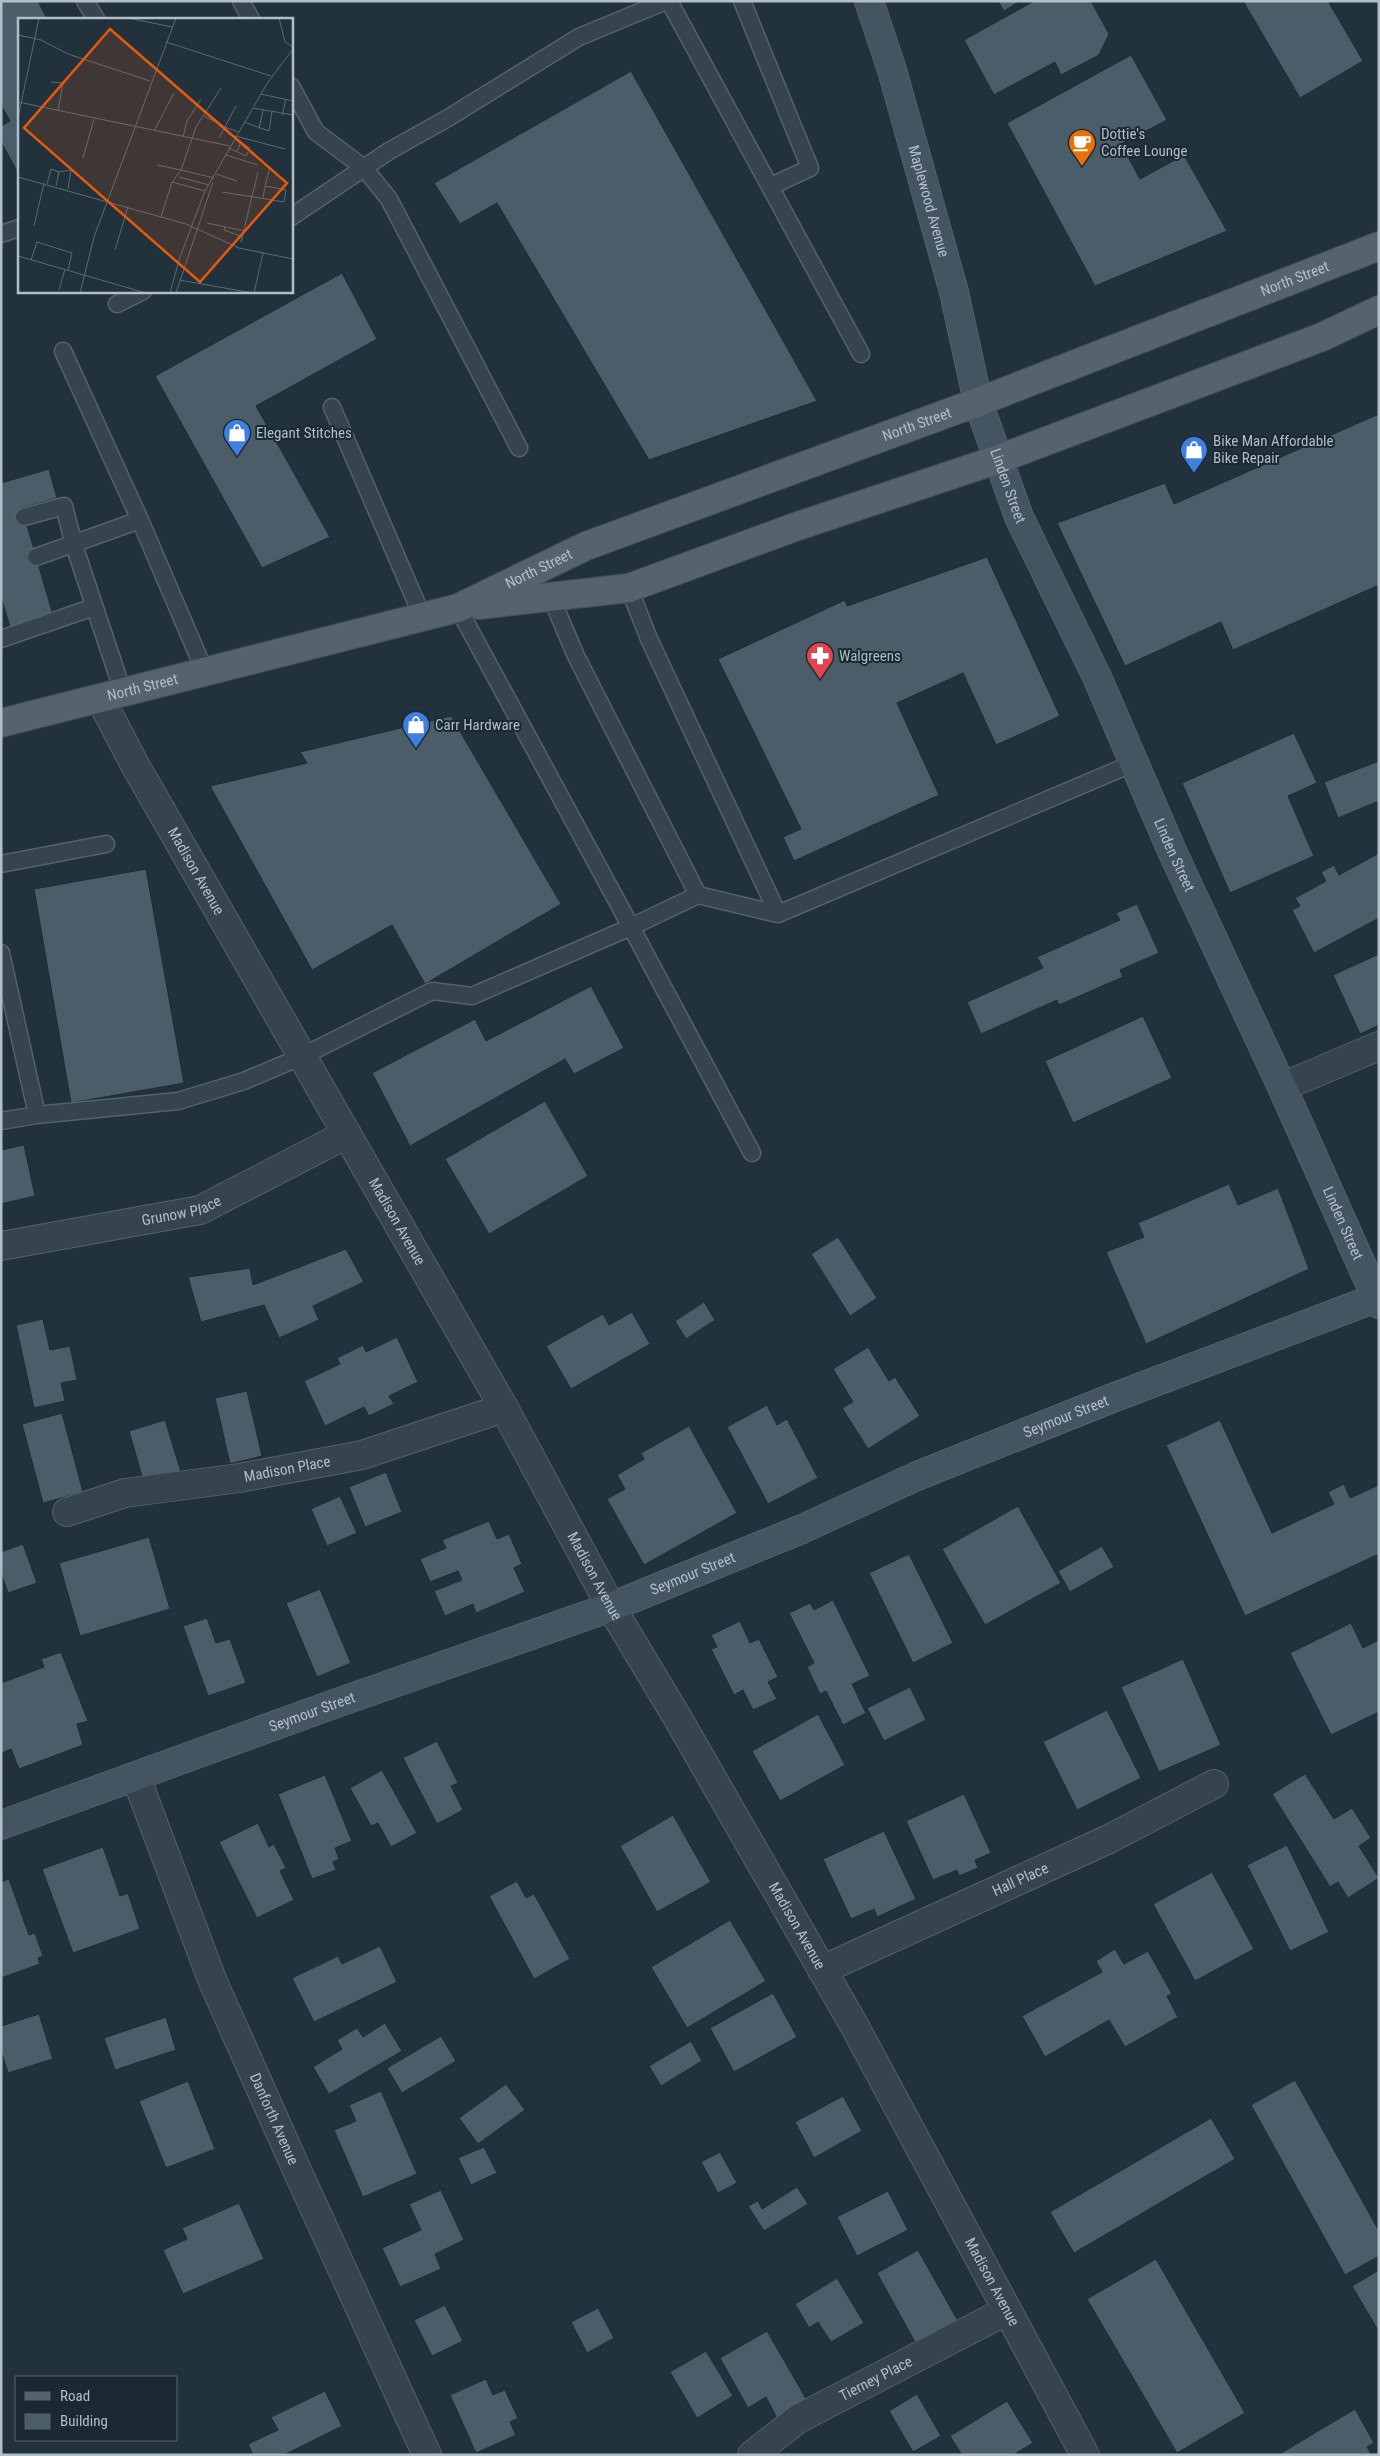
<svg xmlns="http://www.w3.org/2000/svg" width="1380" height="2456" font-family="'Roboto Condensed',sans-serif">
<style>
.building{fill:#4a5d69;stroke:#1d2b34}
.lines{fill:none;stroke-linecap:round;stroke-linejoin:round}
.lane-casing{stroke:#54626b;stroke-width:19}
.street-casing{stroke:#54626b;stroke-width:30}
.secondary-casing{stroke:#54626b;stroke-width:30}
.primary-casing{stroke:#3f4d56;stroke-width:30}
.lane{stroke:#36444d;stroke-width:16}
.street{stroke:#36444d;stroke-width:28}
.secondary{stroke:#445460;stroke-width:28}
.primary{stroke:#54636d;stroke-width:28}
.labels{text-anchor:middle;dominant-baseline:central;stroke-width:4;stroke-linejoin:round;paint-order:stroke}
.poi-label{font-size:15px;fill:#b1bfc9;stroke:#1b2932;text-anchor:start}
.street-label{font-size:15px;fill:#b1bfc9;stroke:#1b2932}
.inset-road{fill:none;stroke:#5b6a75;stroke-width:1}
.view{fill:#e8590c;fill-opacity:0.15;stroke:#e8590c;stroke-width:2.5}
.inset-edge{fill:none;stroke:#b1bfc9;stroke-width:2.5}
</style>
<rect width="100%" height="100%" fill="#22323d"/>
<path class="building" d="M1 1H38L47 19H19V170L17 171 1 142V126L10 121 1 105Z
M998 1H1020L1004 11Z
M1034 1H1091L1109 34 1099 55 1061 75 1055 62 994 95 964 40Z
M1243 1H1328L1363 61 1300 98Z
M1131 55 1167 120 1121 144 1140 179 1184 155 1227 231 1095 286 1007 123Z
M631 71 817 401 649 460 497 203 460 224 434 183Z
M342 273 377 339 256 406 330 537 262 568 155 376Z
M1379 414V585L1233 650 1221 622 1125 666 1057 523 1165 483 1174 504Z
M49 469 57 498 22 508 53 615 10 627 1 597V483Z
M987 557 1060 716 996 745 963 673 897 703 939 795 794 861 783 837 801 829 718 659 845 600 847 606Z
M451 716 561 904 425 984 392 925 312 970 210 786 307 763 300 752Z
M1294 733 1317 783 1288 796 1314 856 1230 893 1182 783Z
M1379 761V801L1338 818 1324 782Z
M1379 853V918L1314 953 1292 910 1300 906 1295 898 1326 881 1321 872 1334 865 1339 875Z
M146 869 184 1083 71 1103 34 889Z
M1137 904 1159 953 1120 970 1123 977 1059 1005 1057 1000 981 1034 967 1002 1043 968 1037 957 1120 920 1116 913Z
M1379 954V1025L1360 1034 1333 975Z
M591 986 624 1048 574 1074 565 1059 410 1146 372 1073 475 1019 486 1041Z
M1143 1016 1172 1078 1073 1123 1045 1061Z
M545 1101 588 1176 489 1234 445 1159Z
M24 1145 35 1196 1 1204V1150Z
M1229 1184 1238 1205 1278 1188 1309 1269 1146 1344 1106 1252 1144 1237 1138 1223Z
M838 1237 877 1298 850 1316 811 1254Z
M346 1249 364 1282 313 1306 319 1320 279 1338 264 1305 201 1322 188 1277 250 1268 253 1285Z
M704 1302 715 1320 686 1339 675 1321Z
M632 1312 650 1344 571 1389 546 1346 603 1314 609 1325Z
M43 1319 50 1350 70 1346 77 1380 61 1383 65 1401 34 1408 16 1325Z
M397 1337 418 1382 389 1396 394 1404 369 1416 364 1407 325 1426 304 1381 340 1364 337 1358 363 1345 366 1352Z
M868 1347 889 1381 895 1377 920 1416 868 1449 842 1408 853 1402 833 1369Z
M247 1391 262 1456 230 1464 215 1398Z
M767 1405 777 1425 787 1419 818 1478 768 1504 727 1427Z
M62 1413 83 1492 43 1503 22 1424Z
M165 1420 181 1472 144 1483 129 1431Z
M1220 1420 1272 1533 1334 1504 1328 1492 1344 1484 1350 1498 1379 1485V1554L1245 1616 1166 1445Z
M689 1426 737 1513 644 1565 607 1499 625 1489 617 1475 644 1459 641 1453Z
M386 1472 402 1512 365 1527 349 1487Z
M340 1496 357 1533 327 1546 311 1509Z
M1018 1506 1061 1583 985 1625 942 1549Z
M489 1521 497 1539 509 1534 522 1564 514 1568 525 1592 476 1613 473 1604 445 1616 434 1591 462 1580 458 1571 430 1582 420 1559 446 1548 442 1540Z
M149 1537 170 1609 80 1636 59 1563Z
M23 1544 37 1583 8 1593 1 1573V1552Z
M1102 1546 1114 1567 1070 1592 1058 1571Z
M909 1554 953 1643 913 1663 869 1573Z
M320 1589 351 1663 317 1677 286 1603Z
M833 1600 870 1676 852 1684 866 1713 843 1725 826 1691 820 1694 807 1667 814 1663 789 1613 810 1603 814 1610Z
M207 1618 216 1643 230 1639 246 1683 208 1696 183 1626Z
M740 1621 750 1643 759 1639 778 1677 768 1682 777 1699 753 1710 743 1690 734 1695 711 1649 717 1647 711 1635Z
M1351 1623 1363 1648 1379 1640V1712L1331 1735 1290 1653Z
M61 1652 88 1721 77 1724 83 1745 19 1769 11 1749 2 1753 1 1752V1683L44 1667 41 1659Z
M1183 1659 1221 1745 1159 1772 1121 1687Z
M910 1687 926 1720 884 1741 867 1708Z
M1107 1710 1141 1778 1077 1810 1043 1742Z
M818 1714 845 1765 780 1801 752 1751Z
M437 1741 458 1783 451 1786 463 1810 437 1824 403 1758Z
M382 1770 417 1833 391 1847 378 1823 371 1826 350 1788Z
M1305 1774 1334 1819 1352 1808 1371 1838 1359 1846 1379 1878 1348 1898 1338 1882 1330 1887 1272 1794Z
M325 1775 352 1841 335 1848 339 1859 333 1862 336 1870 312 1879 278 1794Z
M964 1794 991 1853 975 1860 978 1868 959 1876 957 1870 933 1880 906 1821Z
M673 1815 711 1882 657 1912 620 1846Z
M258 1823 269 1847 274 1844 286 1868 280 1871 294 1900 257 1918 219 1842Z
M884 1831 916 1899 877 1917 874 1909 851 1919 823 1859Z
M1287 1845 1329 1932 1290 1951 1247 1865Z
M103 1847 120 1896 128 1893 140 1929 73 1953 42 1869Z
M1212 1872 1254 1949 1195 1981 1153 1904Z
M9 1879 29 1935 35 1933 43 1956 38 1958 40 1964 1 1978V1882Z
M517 1881 526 1898 534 1894 570 1959 534 1979 489 1896Z
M730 1920 766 1981 687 2028 651 1967Z
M380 1946 397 1982 314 2022 292 1978 338 1956 342 1964Z
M1115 1949 1124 1964 1148 1951 1172 1994 1167 1996 1178 2017 1125 2047 1109 2020 1045 2057 1022 2016 1102 1972 1096 1961Z
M773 1993 797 2037 734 2072 710 2028Z
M39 2014 53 2059 8 2073 1 2051V2026Z
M166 2017 176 2050 115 2070 104 2038Z
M385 2023 402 2051 329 2094 313 2067 342 2049 337 2040 357 2028 363 2037Z
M441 2036 456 2061 402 2093 387 2068Z
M691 2041 702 2061 661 2086 649 2066Z
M1295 2080 1379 2231V2256L1345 2275 1251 2105Z
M188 2081 215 2149 166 2168 139 2101Z
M506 2084 525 2110 478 2144 459 2118Z
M381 2091 417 2174 363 2197 334 2130 356 2121 349 2105Z
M843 2096 862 2131 814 2158 795 2122Z
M1211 2118 1235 2159 1074 2253 1050 2212Z
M484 2147 497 2173 471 2185 458 2158Z
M720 2152 737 2183 718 2193 701 2162Z
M797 2187 808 2204 764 2231 748 2206 758 2201 762 2209Z
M441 2190 464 2240 435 2254 441 2269 400 2287 382 2248 421 2230 409 2204Z
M888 2191 908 2230 857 2256 837 2217Z
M239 2203 264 2259 183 2294 163 2250 187 2239 182 2228Z
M918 2250 963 2330 921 2353 877 2273Z
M1156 2259 1245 2413 1177 2453 1087 2299Z
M1379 2270V2332L1352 2286Z
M837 2278 864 2323 831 2342 818 2322 809 2328 795 2304Z
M445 2305 463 2341 432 2356 414 2320Z
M598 2308 614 2338 587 2353 571 2322Z
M767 2331 808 2402 778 2420 766 2397 748 2408 720 2358Z
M706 2351 733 2396 697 2418 670 2372Z
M486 2379 493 2395 505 2390 518 2418 510 2422 516 2435 476 2453 450 2395Z
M325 2391 342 2426 284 2455H253L248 2444 278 2430 271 2417Z
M917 2394 941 2436 913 2452 889 2411Z
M1007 2401 1033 2443 1013 2455H962L950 2436Z
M1355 2409 1374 2443 1367 2447 1372 2455H1278Z"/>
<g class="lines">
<defs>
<path id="lane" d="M85 1 96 19
M241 1 251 19
M669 1 861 354
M742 1 810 168 771 186
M291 86 316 132 364 168 389 199 519 448
M291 217 389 151 448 118 579 37 666 1
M1 234 19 228
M117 304 143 291
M63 351 140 520 205 672
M332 407 423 618
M24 517 64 506 74 545 123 692
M36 557 140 520
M629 588 649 639 778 914 1134 763
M551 597 576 656 698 895
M458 608 631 927 698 895 778 914
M1 639 94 607
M1 864 106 844
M1 953 37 1115
M1 1121 37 1115 178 1101 244 1081 303 1056 432 991 472 996 631 927 752 1153"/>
<g id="street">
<path id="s1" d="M100 698 135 765 504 1408 611 1607 677 1717 854 2025 1085 2455"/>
<path d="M1282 1087 1379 1046"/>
<path id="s2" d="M1 1246 200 1210 347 1134"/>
<path id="s3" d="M67 1512 125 1493 239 1478 362 1455 504 1408"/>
<path id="s4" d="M136 1777 213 1982 296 2168 427 2455"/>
<path id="s5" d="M822 1970 1109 1839 1214 1784"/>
<path id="s6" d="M752 2455 798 2419 1006 2311"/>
</g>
<g id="secondary">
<path id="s7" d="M869 1 892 70 954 292 978 402 1019 517 1097 677 1172 851 1282 1087 1379 1304"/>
<path id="s8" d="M1 1825 334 1704 611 1607 802 1529 917 1476 1115 1397 1376 1298"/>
</g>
<g id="primary">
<path d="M479 605 629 588 795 527 999 459 1322 337 1379 310"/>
<path id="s9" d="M1 723 458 608 586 546 978 402 1379 246"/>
</g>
</defs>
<use href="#lane" class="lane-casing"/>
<use href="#street" class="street-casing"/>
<use href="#secondary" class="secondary-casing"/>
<use href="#primary" class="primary-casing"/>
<use href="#lane" class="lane"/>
<use href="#street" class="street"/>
<use href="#secondary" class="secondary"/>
<use href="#primary" class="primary"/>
</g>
<defs>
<symbol id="cafe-pin" viewBox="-11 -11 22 30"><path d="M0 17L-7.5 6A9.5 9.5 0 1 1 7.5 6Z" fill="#e8710a" stroke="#1b2932"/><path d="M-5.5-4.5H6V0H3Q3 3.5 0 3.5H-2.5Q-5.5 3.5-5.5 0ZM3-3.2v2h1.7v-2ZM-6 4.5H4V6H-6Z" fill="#fff"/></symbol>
<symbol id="shop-pin" viewBox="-11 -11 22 30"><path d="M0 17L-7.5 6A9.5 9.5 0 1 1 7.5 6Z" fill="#3f7fe0" stroke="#1b2932"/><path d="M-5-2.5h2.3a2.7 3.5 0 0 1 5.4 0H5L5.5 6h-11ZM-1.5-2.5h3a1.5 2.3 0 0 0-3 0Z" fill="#fff"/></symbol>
<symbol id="pharmacy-pin" viewBox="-11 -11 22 30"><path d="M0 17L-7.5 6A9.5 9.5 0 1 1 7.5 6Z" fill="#e0444e" stroke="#1b2932"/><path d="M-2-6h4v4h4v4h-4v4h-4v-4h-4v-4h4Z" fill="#fff"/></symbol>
</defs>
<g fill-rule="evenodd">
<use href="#cafe-pin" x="1066" y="127" width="32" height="43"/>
<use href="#shop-pin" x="221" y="417" width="32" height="43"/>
<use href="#shop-pin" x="1178" y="434" width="32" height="43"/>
<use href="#pharmacy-pin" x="804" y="640" width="32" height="43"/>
<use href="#shop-pin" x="400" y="709" width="32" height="43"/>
</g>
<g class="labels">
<g class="poi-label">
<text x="1101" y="134">Dottie's<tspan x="1101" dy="17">Coffee Lounge</tspan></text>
<text x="256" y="433">Elegant Stitches</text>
<text x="1213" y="441">Bike Man Affordable<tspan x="1213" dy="17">Bike Repair</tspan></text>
<text x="839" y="656">Walgreens</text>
<text x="435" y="725">Carr Hardware</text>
</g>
<g class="street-label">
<text stroke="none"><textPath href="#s7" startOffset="209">Maplewood Avenue</textPath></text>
<text stroke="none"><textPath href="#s9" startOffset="1371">North Street</textPath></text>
<text stroke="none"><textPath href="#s9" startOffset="966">North Street</textPath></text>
<text stroke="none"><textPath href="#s7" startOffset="505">Linden Street</textPath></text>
<text stroke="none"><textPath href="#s9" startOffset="561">North Street</textPath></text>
<text stroke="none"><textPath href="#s9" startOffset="146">North Street</textPath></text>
<text stroke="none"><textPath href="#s7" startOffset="910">Linden Street</textPath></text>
<text stroke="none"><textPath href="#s1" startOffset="198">Madison Avenue</textPath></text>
<text stroke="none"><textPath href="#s2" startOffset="184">Grunow Place</textPath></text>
<text stroke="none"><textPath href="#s1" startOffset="602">Madison Avenue</textPath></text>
<text stroke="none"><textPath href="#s7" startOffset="1315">Linden Street</textPath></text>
<text stroke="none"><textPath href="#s8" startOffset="1141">Seymour Street</textPath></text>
<text stroke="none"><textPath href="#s3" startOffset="225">Madison Place</textPath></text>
<text stroke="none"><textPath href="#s8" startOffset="736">Seymour Street</textPath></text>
<text stroke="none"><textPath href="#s1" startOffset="1008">Madison Avenue</textPath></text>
<text stroke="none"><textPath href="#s8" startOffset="331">Seymour Street</textPath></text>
<text stroke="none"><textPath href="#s5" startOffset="218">Hall Place</textPath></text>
<text stroke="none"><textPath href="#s1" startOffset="1412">Madison Avenue</textPath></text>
<text stroke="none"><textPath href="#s4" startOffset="369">Danforth Avenue</textPath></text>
<text stroke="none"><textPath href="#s1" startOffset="1818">Madison Avenue</textPath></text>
<text stroke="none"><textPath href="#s6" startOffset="146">Tierney Place</textPath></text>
</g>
</g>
<g transform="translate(18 18)">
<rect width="275" height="275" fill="#22323d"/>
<path class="inset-road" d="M110 0 154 9M261 0 267 24 275 29M0 17 23 22 50 36 132 63M148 24 253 58M33 64 45 65 40 93M243 76 275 83M0 84 212 128M235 90 275 97M264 97 268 81M186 98 207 109 218 88M0 100 21 0M226 104 251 113 254 94M241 111 245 92M136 113 156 75M217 118 267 131M165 119 169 103 183 81M201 120 207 109 220 114M211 130 228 138 230 134M219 133 223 124 232 130M208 137 240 147M65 140 76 101M139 147 163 152 178 109 203 70M41 154 53 152 50 171M198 156 219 163M0 159 168 206 221 230 275 241M161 159 191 167M154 164 163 152 196 160M29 166 33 151 41 154 38 168M247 168 252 149M204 174 266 184 268 172 247 168 245 180M143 199 154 164 187 173M189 205 227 213M16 208 26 165M207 209 206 212 225 219M224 220 223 224 240 154M97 232 110 189M0 238 128 275M13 242 19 224 54 235 50 252M161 262 235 275M41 272 47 251M62 275 76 219 158 0M152 275 162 239 187 173 250 64 275 31M158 275 195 164M236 275 245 235"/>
<path class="view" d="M92 11 269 165 182 264 6 110Z"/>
<rect width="275" height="275" class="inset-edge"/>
</g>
<rect width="1380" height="2456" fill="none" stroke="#b1bfc9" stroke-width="5"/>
<rect x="15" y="2376" width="162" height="65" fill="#1b2932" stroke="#57656e"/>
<rect x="25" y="2392" width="25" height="8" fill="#54636d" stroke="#57656e"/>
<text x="60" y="2401" font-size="15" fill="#b1bfc9">Road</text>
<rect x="25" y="2414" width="25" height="15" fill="#4a5d69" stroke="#57656e"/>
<text x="60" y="2426" font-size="15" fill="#b1bfc9">Building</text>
</svg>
